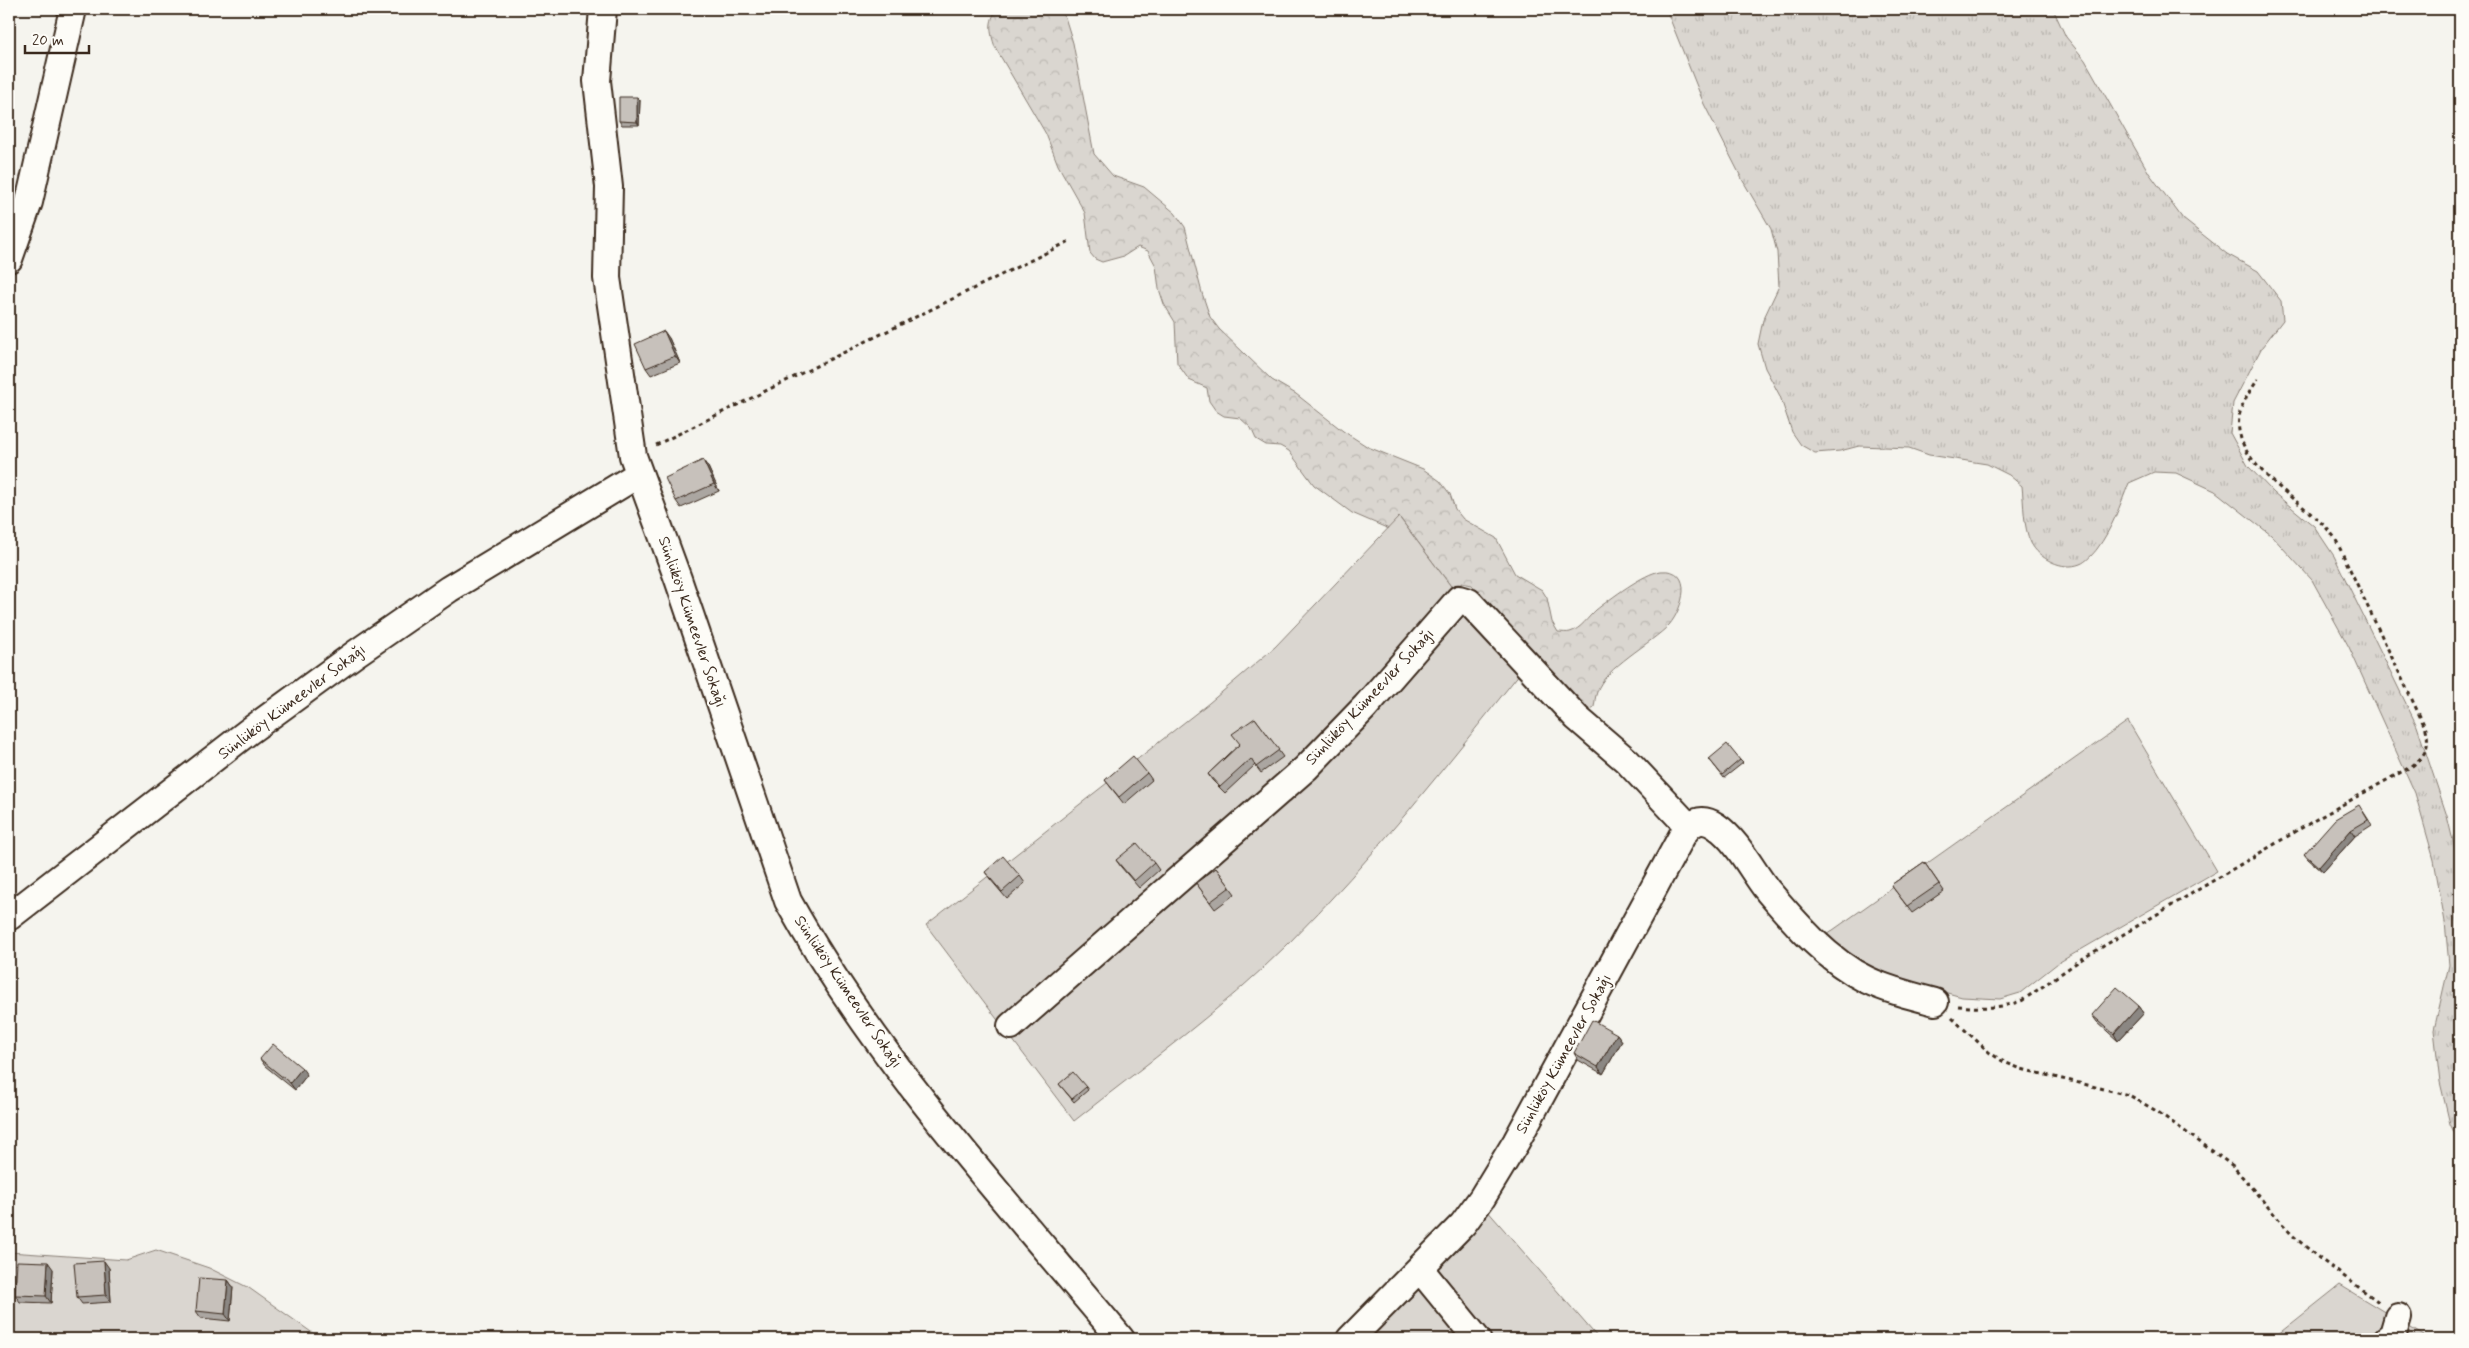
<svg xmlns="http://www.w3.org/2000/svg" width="2469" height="1348" font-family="Mynerve,sans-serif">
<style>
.grass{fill:url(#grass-tufts);stroke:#8a8077}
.forest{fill:url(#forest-crowns);stroke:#8a8077}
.green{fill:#dad6d0;stroke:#8a8077}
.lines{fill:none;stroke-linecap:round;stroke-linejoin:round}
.minor-casing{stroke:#3b2a1e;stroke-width:30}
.path{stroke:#3b2a1e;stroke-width:3;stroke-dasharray:4 4;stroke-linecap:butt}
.minor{stroke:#fdfcf7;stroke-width:26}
.wall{fill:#aba6a1;stroke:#3b2a1e}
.shaded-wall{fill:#8b8783;stroke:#3b2a1e}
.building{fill:#c7c1bb;stroke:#3b2a1e}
.labels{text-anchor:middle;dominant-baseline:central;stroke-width:4;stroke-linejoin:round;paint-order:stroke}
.street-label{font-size:16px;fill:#3b2a1e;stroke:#fdfcf7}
</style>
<defs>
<pattern id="grass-tufts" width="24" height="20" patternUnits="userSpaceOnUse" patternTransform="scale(1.25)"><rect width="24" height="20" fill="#dad6d0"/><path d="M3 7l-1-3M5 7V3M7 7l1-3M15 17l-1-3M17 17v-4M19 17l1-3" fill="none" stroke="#bcb8b2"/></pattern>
<pattern id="forest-crowns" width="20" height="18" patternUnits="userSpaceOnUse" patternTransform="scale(1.25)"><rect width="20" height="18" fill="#dad6d0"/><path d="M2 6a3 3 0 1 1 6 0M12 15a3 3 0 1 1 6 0" fill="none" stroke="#bcb8b2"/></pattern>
</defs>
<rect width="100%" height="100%" fill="#f5f4ee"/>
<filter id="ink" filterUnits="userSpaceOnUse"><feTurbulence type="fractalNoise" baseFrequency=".02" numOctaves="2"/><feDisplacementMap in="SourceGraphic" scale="10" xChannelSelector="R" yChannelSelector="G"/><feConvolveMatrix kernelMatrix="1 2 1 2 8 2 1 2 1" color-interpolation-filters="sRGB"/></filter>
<g filter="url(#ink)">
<path class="grass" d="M1666 9H2053L2066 37 2085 60 2149 173 2183 219 2227 254 2258 271 2281 301 2283 320 2262 347 2233 403 2230 433 2248 466 2274 493 2314 526 2334 556 2417 726 2447 816 2460 870V1144L2450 1124 2440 1082 2434 1030 2449 965 2445 922 2434 860 2415 793 2349 647 2312 580 2271 535 2215 491 2176 473 2154 472 2129 483C2120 505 2112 529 2097 549 2094 553 2086 562 2080 564 2063 571 2039 559 2031 543 2023 527 2024 504 2022 486L2009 475 1987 464 1929 455 1909 448 1859 446 1840 451 1815 453 1801 445 1792 432 1780 396 1765 368 1758 344 1763 320 1779 286 1777 252 1771 229 1743 181 1704 104Z"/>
<path class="forest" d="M997 9H1058L1065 17 1073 43 1094 154 1113 176 1144 187 1175 213 1185 227 1202 293 1210 317 1219 329 1272 380 1296 394 1343 431 1368 447 1423 469 1440 481 1450 494 1455 509 1463 519 1496 538 1515 574 1542 590 1547 598 1552 622 1558 632C1562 632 1567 633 1570 632 1581 629 1588 617 1596 610 1610 599 1644 573 1661 571 1695 568 1683 609 1669 625 1652 643 1604 668 1597 692 1595 697 1595 702 1594 707L1585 713 1472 585 1462 583 1453 589 1400 518 1389 529 1352 513 1314 485 1289 451 1280 446 1266 445 1256 439 1251 428 1240 418 1224 416 1216 411 1209 401 1207 388 1189 380 1177 363 1175 322 1164 304 1159 289 1156 266 1148 251 1138 247 1124 256 1102 262 1095 259 1090 253 1085 213 1058 165 1046 134 995 47C990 32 988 22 997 9Z"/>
<path class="green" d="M1399 517 1453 589 1524 668C1448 763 1373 859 1287 945 1222 1010 1146 1064 1074 1121L926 925 1209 703 1275 647Z
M2128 721 2217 871 2058 963 2020 993 2000 999 1962 997 1907 982 1850 956 1826 935Z
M1486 1209 1599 1339H1370Z
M156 1250 209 1268 249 1288 321 1339H9V1252L126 1260Z
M2340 1285 2429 1339H2272Z"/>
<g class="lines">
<defs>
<path id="minor" d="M603 9 597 81 609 187 607 278 633 456 678 579 788 901C877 1062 1004 1198 1121 1339
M9 259 29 202 73 9
M9 917 248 732 355 654 449 589 639 474
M1011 1026 1306 768 1365 707 1459 599 1469 602 1577 718 1627 761 1688 826
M1420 1269 1477 1339
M1350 1339 1463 1224 1482 1198 1516 1142 1682 836C1691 822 1701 816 1716 826 1738 841 1752 871 1768 891 1796 924 1828 961 1867 980 1888 990 1912 996 1935 1002
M2387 1339 2393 1334 2398 1317"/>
</defs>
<use href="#minor" class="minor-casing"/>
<path class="path" d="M656 445 1072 240
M1958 1006C1980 1008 2002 1009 2023 1000L2082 959 2315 820 2412 766C2426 755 2430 746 2426 729L2335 538C2308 501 2223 463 2241 409 2245 397 2252 389 2258 379
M1952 1018 1990 1053 2004 1062 2021 1069 2129 1095 2158 1112 2233 1166 2292 1235 2319 1258 2380 1303"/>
<use href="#minor" class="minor"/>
</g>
<path class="wall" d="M637 97 640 100 639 125H622L619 121Z
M669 338 680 363 651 375 646 368Z
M708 467 719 491 681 508 676 501Z
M1255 718 1283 757 1261 773 1255 765 1225 793 1212 780 1208 774 1240 744Z
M1709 759 1740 760 1743 763 1724 778Z
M1147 773 1152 780 1124 804 1105 780Z
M2363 811 2372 825 2355 836 2323 872 2308 859 2304 854Z
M1116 860 1154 863 1159 870 1139 888 1121 867Z
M1924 862 1944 891 1912 913 1891 885Z
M1216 868 1235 894 1215 909 1196 883Z
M985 872 1020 876 1025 883 1007 899 990 879Z
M2139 1006 2144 1013 2118 1041 2097 1022 2092 1015Z
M1617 1034 1622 1041 1603 1074 1578 1060 1574 1053Z
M260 1059 307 1075 295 1090 265 1066Z
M1059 1084 1086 1087 1088 1090 1074 1102Z
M109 1268 111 1302 82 1304 77 1297Z
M53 1269 51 1303 20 1302 15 1295Z
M228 1280 233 1287 230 1321 201 1318 196 1311Z"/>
<path class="shaded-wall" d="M637 97 640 100 639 125 637 122Z
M664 331 669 338 680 363 675 356Z
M703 460 708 467 719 491 714 484Z
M2351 830 2355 836 2323 872 2319 867Z
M2139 1006 2144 1013 2118 1041 2114 1034Z
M1617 1034 1622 1041 1603 1074 1598 1067Z
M302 1068 307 1075 295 1090 290 1083Z
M104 1261 109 1268 111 1302 106 1295Z
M48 1262 53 1269 51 1303 46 1296Z
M228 1280 233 1287 230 1321 225 1314Z"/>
<path class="building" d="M619 97H637V122L619 121Z
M664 331 675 356 646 368 635 344Z
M703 460 714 484 676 501 665 478Z
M1255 718 1279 750 1256 767 1251 759 1220 787 1208 774 1240 744 1232 734Z
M1727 744 1740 760 1722 775 1709 759Z
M1133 756 1147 773 1119 797 1105 780Z
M2359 805 2368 820 2351 830 2319 867 2304 854 2335 819Z
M1137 843 1154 863 1134 881 1116 860Z
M1003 856 1020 876 1002 892 985 872Z
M1924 862 1939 884 1907 906 1891 885Z
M1216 868 1230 887 1210 902 1196 883Z
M2117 987 2139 1006 2114 1034 2092 1015Z
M1592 1020 1617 1034 1598 1067 1574 1053Z
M273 1044 302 1068 290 1083 260 1059Z
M1073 1072 1086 1087 1072 1099 1059 1084Z
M17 1261 48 1262 46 1296 15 1295Z
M104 1261 106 1295 77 1297 74 1263Z
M199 1278 228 1280 225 1314 196 1311Z
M1576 1333 1582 1339H1569Z"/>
</g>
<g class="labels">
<g class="street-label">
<text transform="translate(692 622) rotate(71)">Sünlüköy Kümeevler Sokağı</text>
<text transform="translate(1370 697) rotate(-47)">Sünlüköy Kümeevler Sokağı</text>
<text transform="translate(292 702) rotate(-37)">Sünlüköy Kümeevler Sokağı</text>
<text transform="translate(848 992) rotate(56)">Sünlüköy Kümeevler Sokağı</text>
<text transform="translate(1564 1054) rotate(-61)">Sünlüköy Kümeevler Sokağı</text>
</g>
</g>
<rect width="2469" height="1348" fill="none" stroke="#fdfcf7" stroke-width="30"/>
<rect x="15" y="15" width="2439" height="1318" fill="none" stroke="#3b2a1e" stroke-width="2" filter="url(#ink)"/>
<path d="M25 45v8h64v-8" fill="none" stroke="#3b2a1e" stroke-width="2.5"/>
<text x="32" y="45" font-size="15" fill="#3b2a1e" stroke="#fdfcf7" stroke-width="4" paint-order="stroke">20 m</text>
</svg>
